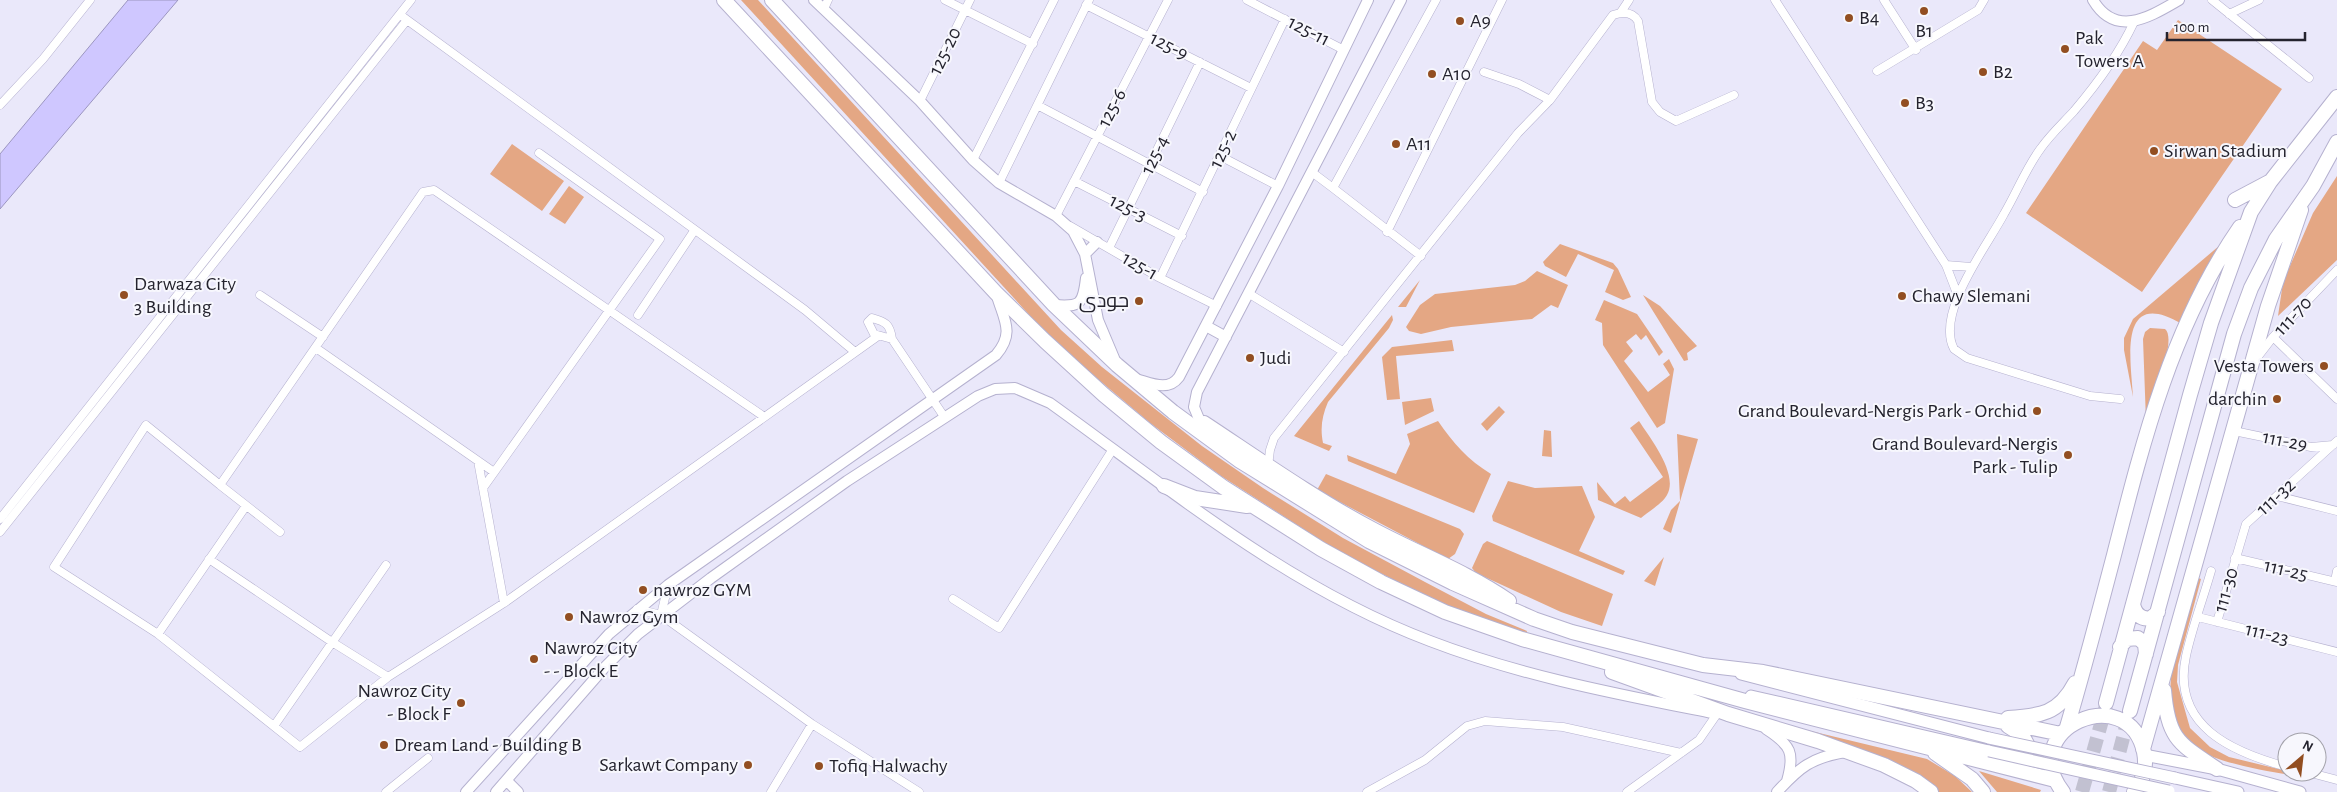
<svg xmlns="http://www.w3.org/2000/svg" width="2337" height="792" font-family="'Alegreya Sans',Cairo,sans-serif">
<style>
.green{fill:#e4a784}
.water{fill:#cfc7ff;stroke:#9c96c0}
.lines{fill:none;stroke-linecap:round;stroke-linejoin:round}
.highway-tunnel{stroke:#c2c1d1;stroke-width:14;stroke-dasharray:14 7;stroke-linecap:butt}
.street-casing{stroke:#b5b1cf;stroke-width:9}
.secondary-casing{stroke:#b5b1cf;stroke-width:12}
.primary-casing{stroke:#b5b1cf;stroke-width:13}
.highway-casing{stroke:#b5b1cf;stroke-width:16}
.street{stroke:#fff;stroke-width:8}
.secondary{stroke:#fff;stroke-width:10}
.primary{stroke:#fff;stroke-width:11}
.highway{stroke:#fff;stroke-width:14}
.primary-bridge-casing{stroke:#b5b1cf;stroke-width:13;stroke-linecap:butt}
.primary-bridge{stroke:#fff;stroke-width:11}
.poi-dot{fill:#924e21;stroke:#f7f7fd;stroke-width:2}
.labels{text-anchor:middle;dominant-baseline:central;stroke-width:4;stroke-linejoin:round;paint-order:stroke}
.poi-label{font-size:20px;fill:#24232e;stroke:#f7f7fd;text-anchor:start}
.street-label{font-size:20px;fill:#24232e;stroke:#f7f7fd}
</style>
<rect width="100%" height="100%" fill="#eae8fa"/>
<path class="green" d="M741 0H758L1061 330 1102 367 1202 446 1263 488 1343 538 1425 582 1486 614 1527 631 1526 634 1443 605 1339 552 1221 476 1150 423 1055 343Z
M2178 20 2282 89 2142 292 2026 213 2143 41 2157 50Z
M512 144 564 181 542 211 490 174Z
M2337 176V260L2278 316 2283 282 2313 213Z
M569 186 584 197 565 224 549 214Z
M2226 240 2182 324C2117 286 2131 361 2133 397L2124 350V338L2133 319Z
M1560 244 1613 263 1618 269 1631 297 1623 300 1605 292 1614 270 1578 254 1566 277 1545 266 1543 262Z
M1537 271 1568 285 1558 308 1551 305 1532 319 1451 327 1421 334 1409 331 1406 327 1420 305 1435 294 1515 285 1525 281Z
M1420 280 1406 307H1398Z
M1643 295 1660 306 1697 346 1687 353 1688 360 1684 361Z
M1604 300 1637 314 1663 352 1659 356 1646 335 1641 340 1636 334 1626 342 1633 351 1624 361 1648 392 1670 375 1663 364 1669 359 1674 369 1665 423 1657 428 1603 345 1602 323 1595 320Z
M1392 315 1393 320 1389 328 1328 402C1322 416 1320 428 1323 443L1332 446 1329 451 1294 436Z
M2150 328 2165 329C2178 339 2151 405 2146 421L2143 339 2145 332Z
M1452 340 1454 351 1396 356 1400 399 1387 400 1382 357 1392 347Z
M1431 398 1434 411 1405 425 1402 402Z
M1499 406 1505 412 1487 431 1481 424Z
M1438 421C1453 443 1468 460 1491 474L1474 513 1348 461 1347 455 1396 474 1410 444 1407 434Z
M1639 421C1650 438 1679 474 1667 495 1663 503 1648 512 1641 518L1598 500 1597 482 1615 504 1625 496 1630 502 1663 477 1630 428Z
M1544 430 1551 431 1552 457 1542 456Z
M1677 434 1698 439 1671 533 1663 529 1671 510 1680 501Z
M1326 474 1460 529 1464 534 1455 554 1448 559 1317 490Z
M1508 481 1535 488 1582 486 1595 517 1579 551 1625 571 1623 575 1493 521 1492 516Z
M1487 541 1613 594 1602 626 1561 612 1476 573 1472 568 1483 544Z
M1664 557 1655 586 1644 581Z
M2196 577 2201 579 2178 665 2177 682 2190 728 2210 747 2229 757 2287 771 2296 776C2268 771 2212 763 2191 745 2148 708 2184 622 2196 577Z
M1790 726 1927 759 1955 776 1972 792H1939L1928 781Z
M1979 771 2041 790 2040 792H1997Z"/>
<path class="water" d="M128 0H178L0 209V154Z"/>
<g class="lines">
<path class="highway-tunnel" d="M2082 792 2106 706
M2109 792 2129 715"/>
<defs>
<path id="street" d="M945 0 1033 44
M1247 0 1344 50
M1775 0 1946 265 1958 296
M1884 0 1916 50
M2212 0 2309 78
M1086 5 1251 88
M824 9 828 0
M1621 12 1629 0
M2229 14 2259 0
M403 17 805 310 855 352
M1877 71 1978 10 1984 0
M1550 100 1613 15C1622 12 1632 11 1638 21L1652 102 1660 112 1676 121 1734 95
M920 101 970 0
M0 105 43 59 90 0
M1039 106 1203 192
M1220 156 1278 186
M973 160 1054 0
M1313 173 1333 188 1436 0
M1074 181 1182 236
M999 183 1089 0
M1333 188 1421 256
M1056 216 1168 0
M1070 226 1160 278 1217 306
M1387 232 1502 0
M1109 248 1200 62
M1946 265 1971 267
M1160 278 1285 19
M1248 293 1344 352
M260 295 323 337
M638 315 694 231
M2273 337 2337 399
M892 339 874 334 868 322 872 318C886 322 890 324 892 339L945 418
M316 348 494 472
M2256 359 2273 337 2337 270
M2120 399 2090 396 1967 358 1954 349C1935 313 1987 246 2004 214 2017 192 2026 168 2041 148 2051 134 2063 123 2074 111 2097 84 2119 54 2134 22
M2234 431 2311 447 2333 445
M478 461 504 603
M1268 466 1270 450 1274 438 1518 133 1550 100 1519 84 1484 72
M220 485 146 425 54 567 158 634 300 747 388 677 504 603 878 336
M483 488 660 239 539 153
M2277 496 2337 511
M0 519 411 0
M0 532 407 20
M280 532 220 485 423 192 434 190 763 416
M2235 558 2337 582
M209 559 332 642 388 677
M2211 571C2203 599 2192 628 2186 656 2171 726 2232 752 2287 767
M2335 581 2337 571
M953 599 999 628 1113 449
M637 609 661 615 812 724 919 792
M661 615 668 585
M2198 617 2337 652
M2217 622 2246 524 2337 441
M158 634 246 506
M274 726 386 565
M2307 772 2337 780
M386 792 428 758
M771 792 812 724
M1367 792 1425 760 1467 726 1485 721 1563 727 1681 753
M1627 792 1699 740 1717 714"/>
<path id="secondary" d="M814 0 920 101 973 160 999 183 1056 216 1073 231 1085 254 1098 320 1114 358
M2093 0C2116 39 2151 16 2179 0
M1085 254 1097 242
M1054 305C1080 307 1083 305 1086 278
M1206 326 1226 337
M1136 379C1151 383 1168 392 1179 377L1278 186 1368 0
M1204 431 1194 407 1197 392 1401 0
M1766 729C1791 745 1795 753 1787 781
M507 781 518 792
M466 792 609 634 668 585 996 355C1015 333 1004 320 997 296
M496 792 604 668 638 634 711 578 847 481 978 396 995 389 1015 388 1050 403C1171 490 1289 588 1430 641 1521 676 1617 694 1712 713
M1777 792C1800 767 1811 758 1845 752"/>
<path id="primary" d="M1741 674 1989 738
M1751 696 1989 751
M2144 755 2217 769 2300 792
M2175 778 2238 792"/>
<path id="highway" d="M724 0 996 293 1045 341 1104 395 1161 442 1223 487 1321 549 1381 582 1445 612 1522 639 1745 701 2055 780
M772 0 1054 305 1117 365 1173 412 1240 461 1369 541 1453 583 1534 619 1572 632 1703 665 1763 672 2061 734
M2235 200 2269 182
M1204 423C1260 460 1315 499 1374 530 1419 554 1467 572 1509 601
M1164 486 1195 498 1247 506
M2133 604C2135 614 2141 620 2151 618L2158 612
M2120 647 2127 639 2138 638 2145 644 2146 654
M1612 672 1728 714 1818 741 1884 765 1916 781 1931 792
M2164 690C2168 739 2178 743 2217 769
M2106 703 2190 395 2211 323 2251 212 2270 182 2337 97
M2130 711 2234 334 2251 288 2276 239 2313 186 2337 142
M2008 718C2040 716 2059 714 2075 683
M2008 726 2022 735 2027 744 2023 761 2013 766
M2067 727C2084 670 2099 612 2114 555 2143 441 2172 325 2240 227
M2143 749 2268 306 2301 210
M1935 753 1972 779 1983 792
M2063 792C2014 729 2128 679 2144 752 2147 767 2143 781 2134 792"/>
</defs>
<use href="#street" class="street-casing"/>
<use href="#secondary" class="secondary-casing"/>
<use href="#primary" class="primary-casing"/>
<use href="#highway" class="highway-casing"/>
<use href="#street" class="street"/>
<use href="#secondary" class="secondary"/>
<use href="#primary" class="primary"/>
<use href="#highway" class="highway"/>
<defs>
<path id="primary-bridge" d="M1989 738 2175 778
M1989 751 2169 791"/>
</defs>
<use href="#primary-bridge" class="primary-bridge-casing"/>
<use href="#primary-bridge" class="primary-bridge"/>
</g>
<g class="poi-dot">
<circle cx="1924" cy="11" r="5"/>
<circle cx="1849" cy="18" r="5"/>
<circle cx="1460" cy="21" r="5"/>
<circle cx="2065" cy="49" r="5"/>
<circle cx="1983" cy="72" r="5"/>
<circle cx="1432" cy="74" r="5"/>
<circle cx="1905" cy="103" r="5"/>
<circle cx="1396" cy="144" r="5"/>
<circle cx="2154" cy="151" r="5"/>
<circle cx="124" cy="295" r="5"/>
<circle cx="1902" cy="296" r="5"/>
<circle cx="1139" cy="301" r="5"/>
<circle cx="1250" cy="358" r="5"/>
<circle cx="2324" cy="366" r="5"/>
<circle cx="2277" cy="399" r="5"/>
<circle cx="2037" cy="411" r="5"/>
<circle cx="2068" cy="455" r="5"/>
<circle cx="643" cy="590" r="5"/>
<circle cx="569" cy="617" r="5"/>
<circle cx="534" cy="659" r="5"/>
<circle cx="461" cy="703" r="5"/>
<circle cx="384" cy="745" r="5"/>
<circle cx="748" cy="765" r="5"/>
<circle cx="819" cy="766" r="5"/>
</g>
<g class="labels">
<g class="poi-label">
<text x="1859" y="18">B4</text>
<text x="1470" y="21">A9</text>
<text x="1924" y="31" text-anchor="middle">B1</text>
<text x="2075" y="38">Pak<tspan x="2075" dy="23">Towers A</tspan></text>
<text x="1993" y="72">B2</text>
<text x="1442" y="74">A10</text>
<text x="1915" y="103">B3</text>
<text x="1406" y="144">A11</text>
<text x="2164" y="151">Sirwan Stadium</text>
<text x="134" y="284">Darwaza City<tspan x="134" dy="23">3 Building</tspan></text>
<text x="1912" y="296">Chawy Slemani</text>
<text x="1129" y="301" text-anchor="end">جودی</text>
<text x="1260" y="358">Judi</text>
<text x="2314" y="366" text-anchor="end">Vesta Towers</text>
<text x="2267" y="399" text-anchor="end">darchin</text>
<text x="2027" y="411" text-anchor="end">Grand Boulevard-Nergis Park - Orchid</text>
<text x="2058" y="444" text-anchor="end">Grand Boulevard-Nergis<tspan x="2058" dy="23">Park - Tulip</tspan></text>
<text x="653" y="590">nawroz GYM</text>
<text x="579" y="617">Nawroz Gym</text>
<text x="544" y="648">Nawroz City<tspan x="544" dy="23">- - Block E</tspan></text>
<text x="451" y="691" text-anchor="end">Nawroz City<tspan x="451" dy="23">- Block F</tspan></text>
<text x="394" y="745">Dream Land - Building B</text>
<text x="738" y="765" text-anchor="end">Sarkawt Company</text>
<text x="829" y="766">Tofiq Halwachy</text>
</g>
<g class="street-label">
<text transform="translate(1309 31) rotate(27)">125-11</text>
<text transform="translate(1169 46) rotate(27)">125-9</text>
<text transform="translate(945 51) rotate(-64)">125-20</text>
<text transform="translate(1112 108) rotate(-63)">125-6</text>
<text transform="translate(1223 149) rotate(-65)">125-2</text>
<text transform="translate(1155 155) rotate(-64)">125-4</text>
<text transform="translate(1128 208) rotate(27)">125-3</text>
<text transform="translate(1140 266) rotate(30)">125-1</text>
<text transform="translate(2293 316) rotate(-47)">111-70</text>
<text transform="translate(2285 441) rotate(11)">111-29</text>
<text transform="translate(2276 497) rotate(-42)">111-32</text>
<text transform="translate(2286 570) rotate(13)">111-25</text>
<text transform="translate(2226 590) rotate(-74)">111-30</text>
<text transform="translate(2267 634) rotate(14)">111-23</text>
</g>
</g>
<g transform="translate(2302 757) rotate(28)"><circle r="24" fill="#f7f7fd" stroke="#a3a2aa"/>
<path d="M0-4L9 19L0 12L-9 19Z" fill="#924e21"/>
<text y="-8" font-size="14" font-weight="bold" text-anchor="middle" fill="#24232e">N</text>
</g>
<path d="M2167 32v8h138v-8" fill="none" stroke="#24232e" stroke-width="2.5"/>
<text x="2174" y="32" font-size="15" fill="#24232e" stroke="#f7f7fd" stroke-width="4" paint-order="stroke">100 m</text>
</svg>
